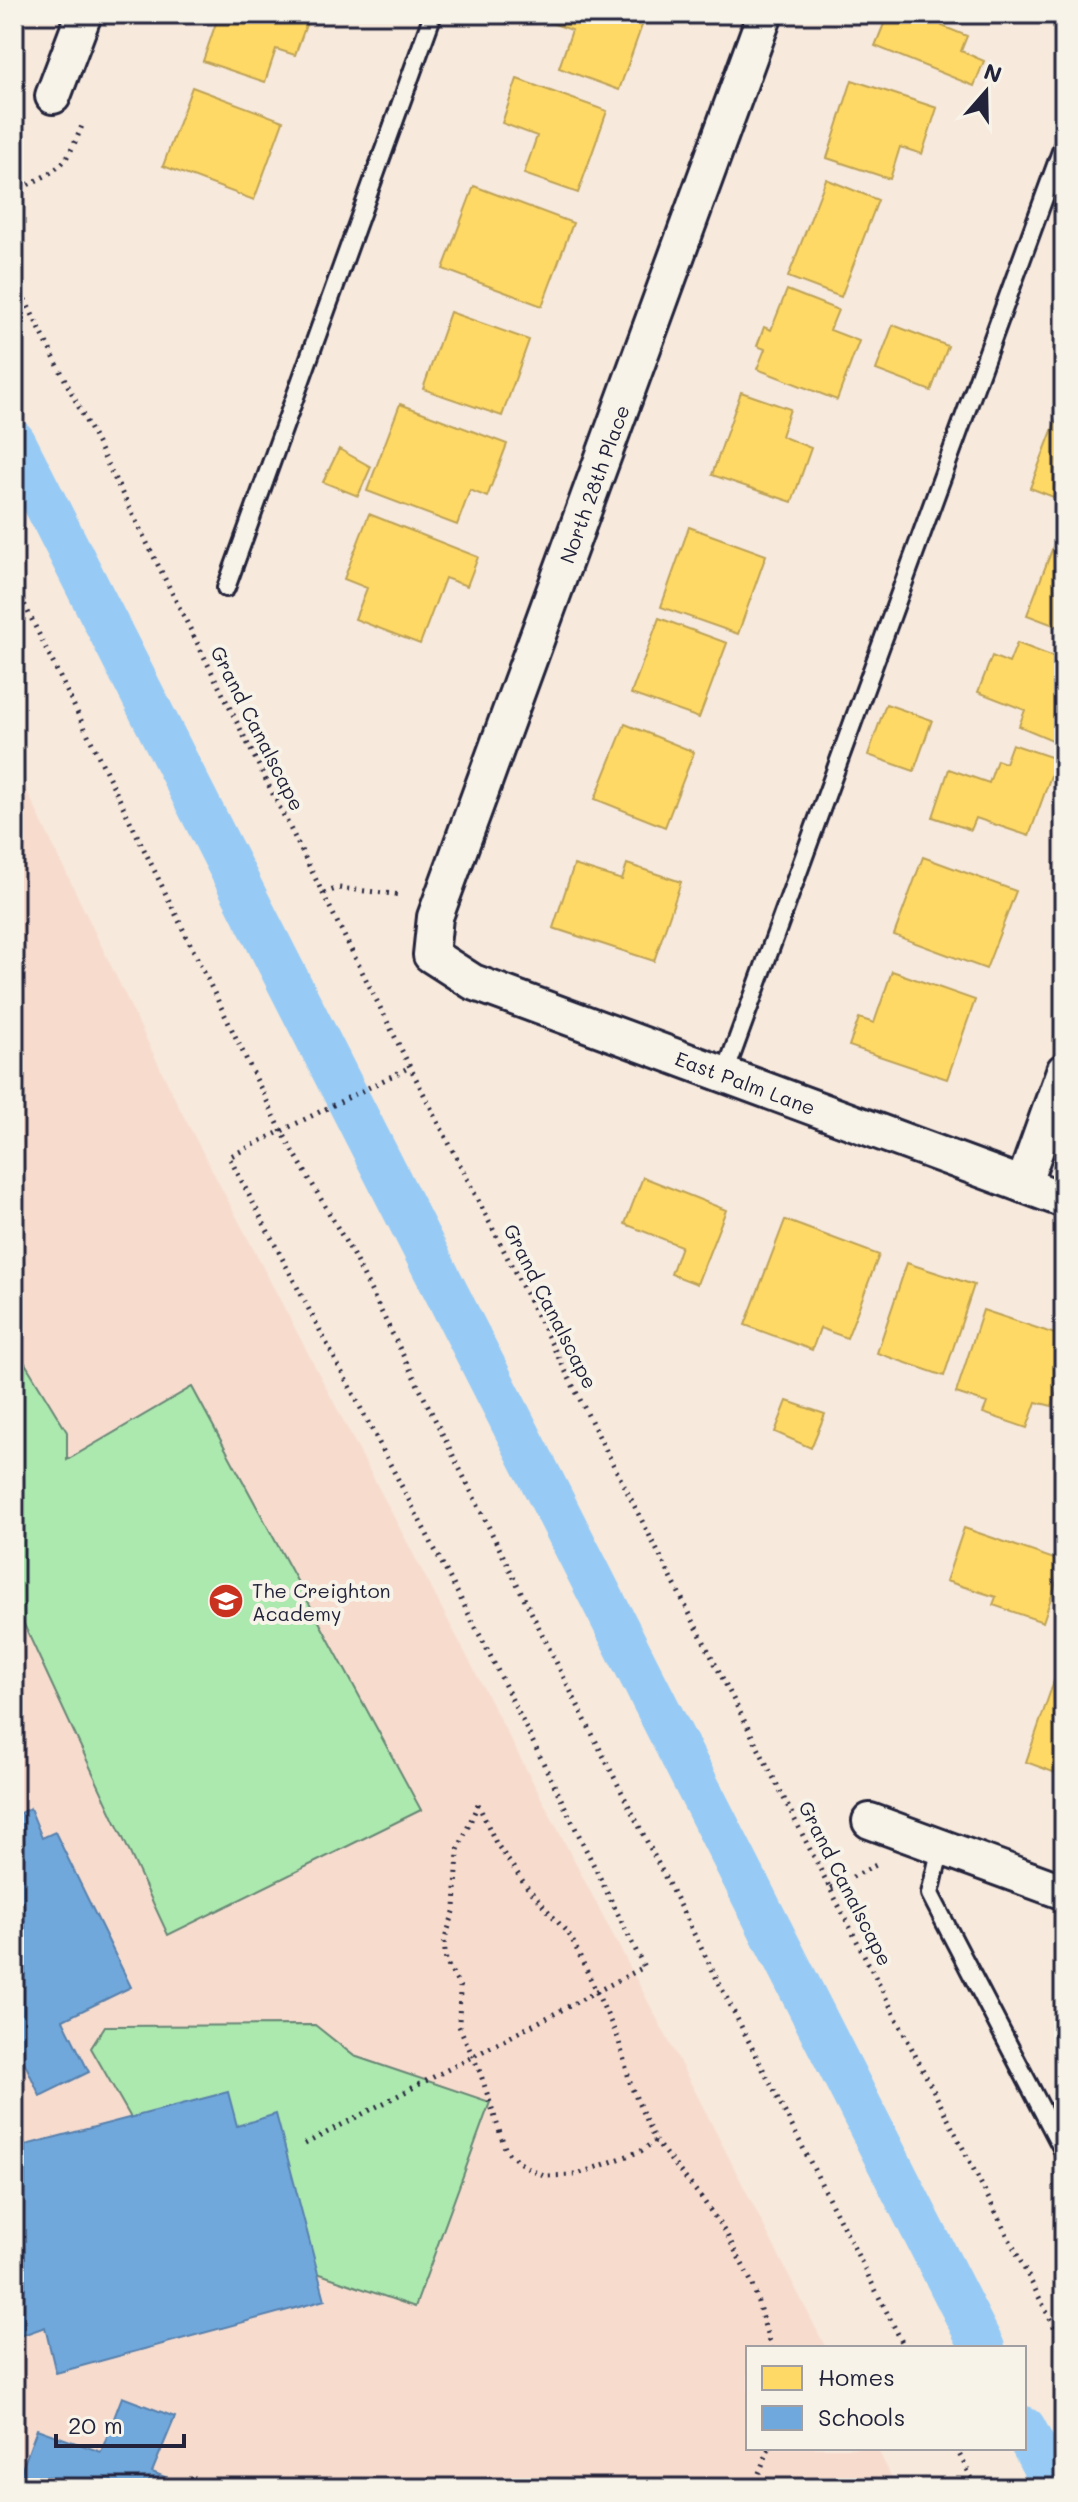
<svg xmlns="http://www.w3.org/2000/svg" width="1078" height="2502" font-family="Mali,sans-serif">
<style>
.built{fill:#f7dcce}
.green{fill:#ace9af;stroke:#678675;stroke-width:2}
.homes{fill:#ffd966;stroke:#bda259;stroke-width:2}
.schools{fill:#6fa8dc;stroke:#5880ac;stroke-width:2}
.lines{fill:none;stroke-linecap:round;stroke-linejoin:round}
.canal{stroke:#97cbf5;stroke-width:44}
.lane-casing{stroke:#22223b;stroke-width:22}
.street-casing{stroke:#22223b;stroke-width:40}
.path{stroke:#22223b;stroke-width:5;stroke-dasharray:2 6;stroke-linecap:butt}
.lane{stroke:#f7f3e8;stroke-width:16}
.street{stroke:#f7f3e8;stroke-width:34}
.labels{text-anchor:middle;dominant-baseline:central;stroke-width:8;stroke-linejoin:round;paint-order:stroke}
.street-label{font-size:20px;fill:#22223b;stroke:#f7f3e8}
.poi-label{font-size:20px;fill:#22223b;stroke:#f7f3e8;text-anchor:start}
</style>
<rect width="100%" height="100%" fill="#f7e9dc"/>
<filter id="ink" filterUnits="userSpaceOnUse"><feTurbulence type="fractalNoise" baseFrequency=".0125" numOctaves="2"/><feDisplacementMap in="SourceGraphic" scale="16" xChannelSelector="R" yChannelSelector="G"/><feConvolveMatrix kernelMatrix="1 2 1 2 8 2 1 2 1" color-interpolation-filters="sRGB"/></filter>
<g filter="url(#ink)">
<path class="built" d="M14 764 180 1109 696 2093 826 2348H748V2448H877L897 2488H14Z"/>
<path class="green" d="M17 1350 67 1432V1460L192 1387 421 1810 168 1935 14 1603V1351Z
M315 2025 354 2056 490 2102 415 2307 234 2244 155 2160 91 2048 105 2026Z"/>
<path class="homes" d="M219 14H310L295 55 276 49 265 82 203 61Z
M525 14H646L619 90 559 68 572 30Z
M888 14H947L942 26 967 36 961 51 984 61 974 86 875 46Z
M517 79 607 111 578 193 524 174 537 136 502 123Z
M852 80 937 108 922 154 900 147 890 179 827 158Z
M192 87 283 121 254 200 163 166Z
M826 179 878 200 841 297 788 277Z
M474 186 573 223 542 306 443 269Z
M787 290 838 310 830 330 859 341 837 400 757 369 765 349 757 346 764 327 771 330Z
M450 312 529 340 502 416 423 389Z
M893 325 948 346 931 391 876 370Z
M741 392 790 409 781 436 811 448 792 502 712 475Z
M400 404 507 444 487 497 470 490 457 525 367 491Z
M1060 410 1064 411V501L1030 488Z
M339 449 371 467 358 496 323 482Z
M369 514 478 557 467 586 445 578 420 644 355 619 367 588 344 579Z
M689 527 766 555 738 634 661 607Z
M1058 534 1064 537V629L1027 615Z
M659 618 727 643 699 718 631 694Z
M1017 643 1064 661V724L1057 742 1019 726 1025 710 978 692 992 656 1009 663Z
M886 704 932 720 914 771 868 755Z
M625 724 694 752 665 827 595 799Z
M1012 744 1057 759 1029 836 976 818 971 830 933 817 949 769 989 783 997 760 1005 763Z
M923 857 1016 891 986 969 894 935Z
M627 864 681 882 654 961 553 928 574 865 622 880Z
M892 971 975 1000 947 1079 849 1046 859 1018 874 1023Z
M643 1177 726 1210 697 1284 671 1274 681 1246 625 1224Z
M785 1220 879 1255 847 1338 820 1328 812 1350 745 1325Z
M907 1263 974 1285 944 1376 877 1353Z
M983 1310 1064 1337V1370L1052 1406 1036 1402 1027 1428 983 1413 987 1403 956 1393Z
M787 1401 825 1414 811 1448 775 1432Z
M964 1528 1063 1562 1043 1622 993 1605 996 1597 946 1581Z
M1064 1652V1776L1026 1762Z"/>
<path class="schools" d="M30 1808 42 1838 55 1832 131 1987 63 2020 89 2072 40 2096 14 2040V1816Z
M228 2092 237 2126 276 2114 325 2300 56 2373 45 2327 20 2336 14 2314V2148Z
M122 2397 175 2417 152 2472 193 2488H15L37 2429 101 2452Z"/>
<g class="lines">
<path class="canal" d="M14 442 983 2348
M1024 2428 1055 2488"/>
<defs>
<path id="lane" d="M226 588 433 14
M724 1076 1064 143
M941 1847 930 1894 1064 2152"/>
<g id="street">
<path id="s1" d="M765 14 435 917 431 955 473 982 1064 1200"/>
<path d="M53 96 84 14"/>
<path d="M1023 1185 1064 1071"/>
<path d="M870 1821 1064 1892"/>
</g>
</defs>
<use href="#lane" class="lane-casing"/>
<use href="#street" class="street-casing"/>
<path class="path" d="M14 192C59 168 64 172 83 123
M14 278 410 1067 1064 2346
M14 583 281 1130 351 1251 583 1716 905 2348
M324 893 339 888 402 895
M478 1804 496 1843 527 1887 571 1937 618 2038 631 2086 655 2141 701 2197 727 2235 753 2285 771 2348
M478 1804 458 1850 455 1909 444 1941 446 1962 460 1987 459 2026 480 2072 506 2151 524 2166 546 2176 575 2175 641 2151 655 2141
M831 1888 876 1865
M305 2144 644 1967 487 1649 229 1157 410 1067
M956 2448 977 2488
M753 2488 769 2448"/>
<use href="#lane" class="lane"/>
<use href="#street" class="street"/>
</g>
</g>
<defs>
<symbol id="school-disc" viewBox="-11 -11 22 22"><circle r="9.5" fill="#c8321e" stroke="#f7f3e8"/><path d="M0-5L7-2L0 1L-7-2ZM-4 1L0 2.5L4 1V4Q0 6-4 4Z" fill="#fff"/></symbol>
</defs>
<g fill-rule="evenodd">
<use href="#school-disc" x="206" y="1581" width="40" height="40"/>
</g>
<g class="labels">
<g class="street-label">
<text transform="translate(594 484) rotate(-70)">North 28th Place</text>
<text transform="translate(258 728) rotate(63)">Grand Canalscape</text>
<text stroke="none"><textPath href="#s1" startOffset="1340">East Palm Lane</textPath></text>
<text transform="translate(551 1306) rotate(63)">Grand Canalscape</text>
<text transform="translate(846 1883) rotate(63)">Grand Canalscape</text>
</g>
<g class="poi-label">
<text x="252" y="1590">The Creighton<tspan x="252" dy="23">Academy</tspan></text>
</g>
</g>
<rect width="1078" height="2502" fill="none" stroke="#f7f3e8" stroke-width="48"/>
<rect x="24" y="24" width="1030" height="2454" fill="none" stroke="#22223b" stroke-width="3" filter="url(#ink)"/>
<rect x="746" y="2346" width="280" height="104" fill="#f7f3e8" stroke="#a29fa3" stroke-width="2"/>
<rect x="762" y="2366" width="40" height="24" fill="#ffd966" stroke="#a29fa3" stroke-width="2"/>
<text x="818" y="2386" font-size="24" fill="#22223b">Homes</text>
<rect x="762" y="2406" width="40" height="24" fill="#6fa8dc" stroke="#a29fa3" stroke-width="2"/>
<text x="818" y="2426" font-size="24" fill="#22223b">Schools</text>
<g transform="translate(986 92) rotate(20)" stroke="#f7f3e8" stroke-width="6" paint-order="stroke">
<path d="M0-6L14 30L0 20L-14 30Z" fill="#22223b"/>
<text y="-12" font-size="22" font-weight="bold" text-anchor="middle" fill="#22223b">N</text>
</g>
<path d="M56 2434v12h128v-12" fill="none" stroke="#22223b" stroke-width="4"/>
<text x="68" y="2434" font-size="24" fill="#22223b" stroke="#f7f3e8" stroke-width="6" paint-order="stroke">20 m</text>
</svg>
